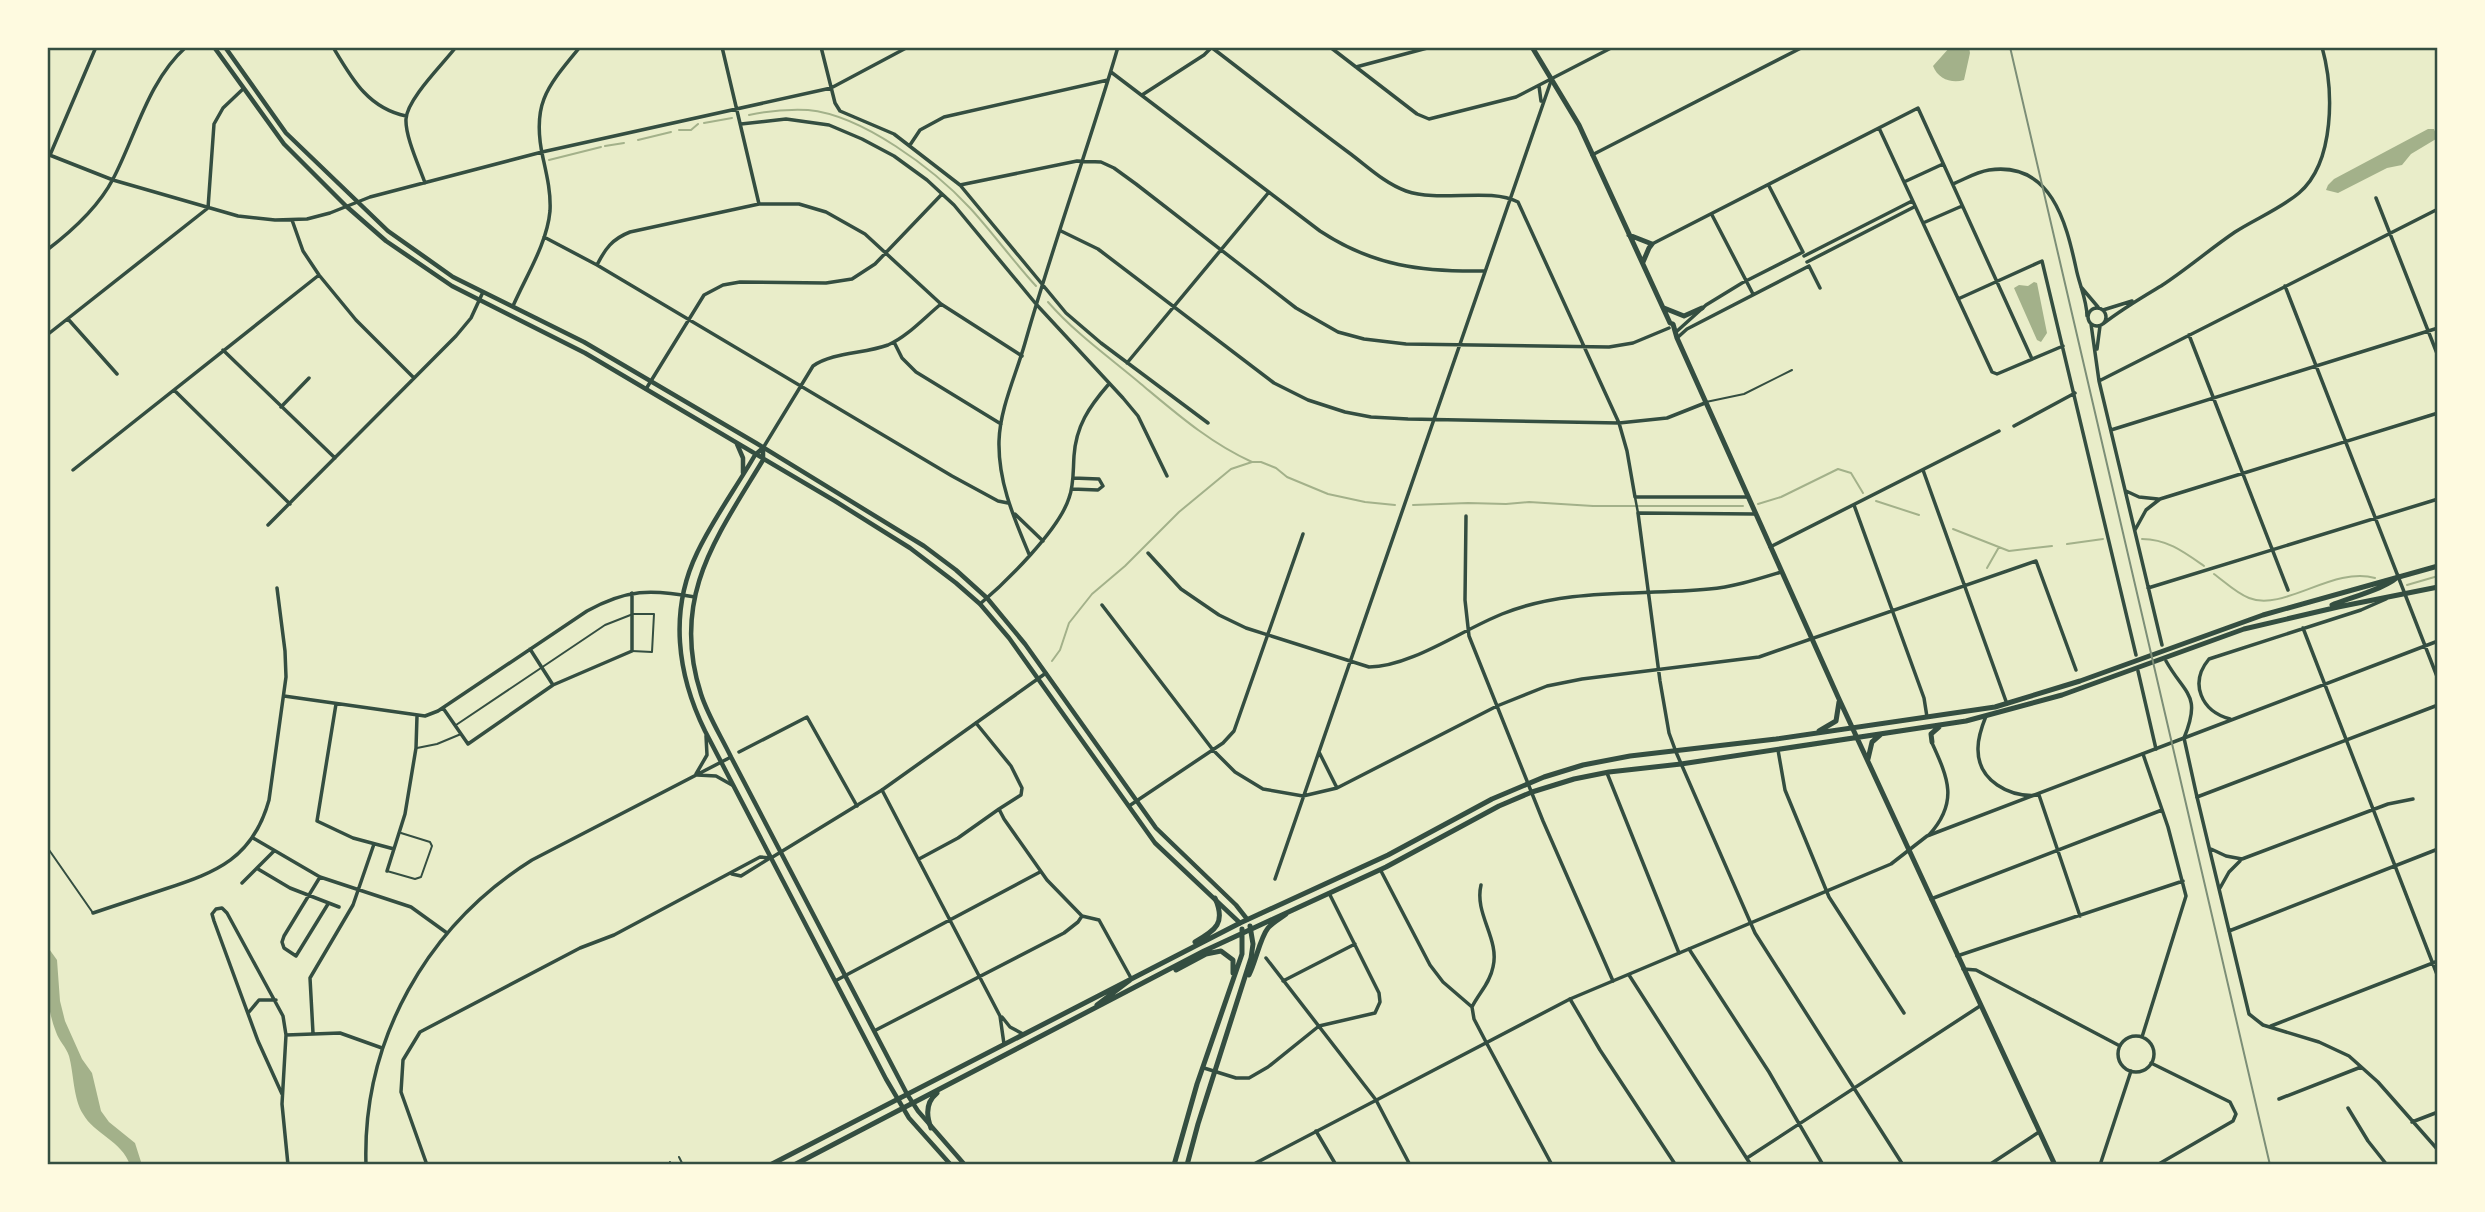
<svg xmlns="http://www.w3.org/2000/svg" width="2485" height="1212" font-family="'Open Sans',sans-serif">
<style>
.water{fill:#a3b18a}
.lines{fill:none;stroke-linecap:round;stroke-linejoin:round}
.stream{stroke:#a3b18a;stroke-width:2}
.service{stroke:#344e41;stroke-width:2}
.pedestrian{stroke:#344e41;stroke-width:2.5}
.minor{stroke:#344e41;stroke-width:3.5}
.tertiary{stroke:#344e41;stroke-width:3.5}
.secondary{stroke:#344e41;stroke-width:4.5}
.primary{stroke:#344e41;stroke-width:5}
.rail{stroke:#7c8e77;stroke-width:2}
.neatline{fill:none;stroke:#344e41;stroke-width:2.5}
</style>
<rect width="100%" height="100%" fill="#e9edc9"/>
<path class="water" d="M1950 47H1969L1970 53 1964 80C1952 84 1938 79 1933 66Z
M2428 129H2434L2437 136 2436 139 2411 154 2402 165 2387 168 2338 193 2326 190 2328 185 2334 179Z
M2034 282 2037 283 2047 333 2041 342 2037 340 2014 288 2019 285 2028 286Z
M47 946 57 960 60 1001 65 1021 82 1059 92 1073 101 1111 109 1122 135 1143 142 1165H130C122 1141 94 1134 83 1114 73 1098 74 1074 69 1056 66 1047 59 1041 56 1032 45 1005 47 975 47 946Z"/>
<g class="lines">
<path class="stream" d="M749 115C768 111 788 109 808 110 862 115 934 169 970 208 993 233 1013 261 1036 286
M704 123 732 118
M679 130H691L698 124
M638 140 671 132
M605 146 624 143
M549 160 601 147
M1048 302C1076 334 1109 357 1141 384 1177 414 1210 443 1252 462
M1876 501 1919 515
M1758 504 1781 497 1838 469 1851 473 1863 493
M1413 505 1468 503 1506 504 1529 502 1593 506H1743
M1953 529 2009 551 2052 546
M2142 539C2167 539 2184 552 2204 566
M2067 544 2103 539
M1987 568 1999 547
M2214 574C2225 582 2236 593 2249 598 2284 612 2333 566 2375 578
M2407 585 2438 576
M1052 661 1060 650 1069 623 1092 594 1125 566 1179 512 1231 469 1252 462H1261L1276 468 1287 477 1328 494 1365 502 1395 505"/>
<path class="service" d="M1706 402 1744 394 1792 370
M456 725 605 625 633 614H654L652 652 632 651
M417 748 437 744 461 734
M47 847 93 913
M387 871 415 879 421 877 432 846 430 842 401 833
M679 1157 683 1165
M670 1162 671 1165"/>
<path class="pedestrian" d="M1635 497 1638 513"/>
<path class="minor" d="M333 47C352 79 368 108 406 116
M722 47 759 204
M821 47 835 103 840 111 894 134 960 185 1066 313 1101 343 1208 423
M1211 47C1257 82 1302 118 1348 152 1367 166 1384 183 1406 191 1440 203 1489 187 1518 202L1619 423 1627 451 1635 497H1748
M1330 47 1417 114 1429 119 1516 97 1613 47
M1356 67 1431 47
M1111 72 1320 231C1373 266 1422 272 1484 271
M1539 86 1541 101
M1142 95 1204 55 1212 47
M741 124 786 119 829 125 862 139 894 156 927 180 954 205 1036 304 1123 398 1138 416 1167 476
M1879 128 1992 372 1997 374 2063 346
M910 145 920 130 944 117 1108 80
M47 154 113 180 238 216 275 220 307 219 330 213 370 197 542 152 831 88 908 47
M50 155 96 47
M1592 155 1803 47
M1904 182 1943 164
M425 183C419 166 405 136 406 119 407 99 443 64 456 47
M1953 184C1965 179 1976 172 1989 170 2051 161 2066 222 2076 268 2079 284 2087 300 2087 316
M960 185 1077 161 1101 162 1114 168 1136 184 1296 308 1338 332 1364 339 1406 344 1609 347 1633 343 1669 328
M1769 186 1803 252
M2376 198 2438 356
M208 208 214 124 223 108 243 89
M1712 215 1753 294
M292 220 303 251 319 275 356 320 414 378
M1923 223 1962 206
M1061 231 1098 249 1274 383 1308 400 1345 412 1371 417 1408 419 1619 423 1667 418 1705 403
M544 237 597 265 952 476 998 501 1008 503
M1652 244 1918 108 2032 359
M47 250C72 231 99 206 113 179 136 135 148 81 186 47
M1804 256 1912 201
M1807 262 1914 207
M597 265C605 249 612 239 630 232L759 204H799L826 212 865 234 941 304 1022 356
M1809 266 1820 288
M2285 286 2438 679
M2081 287 2098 307
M1958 299 2042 261 2136 655
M513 306C526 276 547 244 550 211 551 193 547 176 543 158 531 104 547 87 580 47
M2088 317a9 9 0 1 1 18 0a9 9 0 1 1-18 0Z
M2103 310 2132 301
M68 319 117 374
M2091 324 2099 381 2162 645
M2103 324C2122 309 2141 298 2161 286 2187 269 2210 249 2235 232 2255 219 2280 209 2299 193 2335 162 2334 90 2322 47
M1676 332 1706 305 1742 283 1803 252
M47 335 208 208
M2189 335 2288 590
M1677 338 1687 329 1809 266
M894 342 902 358 916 372 1001 424
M2097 349 2100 326
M223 350 335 458
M1127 363 1269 192
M2099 381 2438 209
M646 389 704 295 723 285 740 282 826 283 852 279 875 264 942 194
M174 390 290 504
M281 407 309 378
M2014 426 2075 393
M2111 430 2438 328
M763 448 813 366C833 352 864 354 888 345 907 337 925 317 941 304
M73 470 319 275
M1923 470 2007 704
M1072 489 1098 490 1103 486 1099 479 1073 478
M2126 491 2139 497 2158 499
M1854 505 1924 698 1927 717
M1015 514 1043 541
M1755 514 1638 513 1660 681 1669 733 1676 752 1755 933 1903 1165
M1466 516 1465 600 1469 636 1543 821 1613 981
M268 525 456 336 471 318 483 292
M2135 530 2146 510 2160 499 2438 413
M1770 547 1999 431
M1148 553 1181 589 1219 615 1246 628 1369 667C1410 667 1462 630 1502 614 1569 587 1639 596 1709 589 1733 587 1758 579 1781 572
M1029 554C1014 518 998 482 999 441 1000 408 1016 375 1025 343 1053 244 1089 146 1118 47
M2148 588 2438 499
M980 604C1006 582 1059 530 1069 498 1074 485 1073 470 1074 456 1076 426 1089 407 1108 385
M1102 605 1213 750 1235 772 1263 789 1303 796 1337 788 1497 706 1547 686 1582 679 1759 657 2036 561 2076 670
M2303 628 2438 977
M530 649 553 685
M2166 661C2185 695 2202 694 2184 738
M2138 671 2156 749
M284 696 425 716 438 711 587 611C627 589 651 589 695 597
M336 704 317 821 353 838 394 849
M443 708 468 744 553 685 632 651V593
M1986 716C1982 726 1978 737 1978 748 1977 781 2010 798 2039 795L2080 916
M2230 719C2201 711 2189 683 2209 659L2361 610 2386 599
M976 723 1011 766 1022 788 1021 795 999 809 1004 819 1047 880 1082 916 1099 920 1131 978
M2184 738 2438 641
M1778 750 1785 790 1829 897 1904 1013
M739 752 807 717 857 806
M1319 752 1337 788
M1607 773 1679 953
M882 790 1000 1016 1004 1044
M2197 797 2249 1014 2263 1025 2319 1042 2349 1056 2378 1082 2438 1150
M1129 806 1223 743 1234 731 1303 534
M1929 835C1959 802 1948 778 1932 743
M253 838 320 877 411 907 447 933
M2211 849 2226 856 2242 859 2388 804 2413 799
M919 859 958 838 999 809
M258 869 290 888 339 907
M387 871 405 814 416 748 417 716
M1381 871 1430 965 1443 982 1472 1007 1474 1019 1486 1042
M732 874 741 876 770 858
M320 877 284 936 282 942 284 948 296 956 328 904
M1275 879 1551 81
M242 883 274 851
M2220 888 2229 872 2240 861
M1931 899 2162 810
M93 913C117 905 141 897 165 889 217 872 253 858 269 800L286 677 285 651 277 588
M2229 931 2438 849
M1689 949 1769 1072 1823 1165
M1957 956 2183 881
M1266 958 1376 1100 1410 1165
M1963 969 1976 970 2120 1046
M1629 975 1751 1165
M835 981 1040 872
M1283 981 1355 944
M1570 999 1600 1050 1675 1164 1674 1165
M1472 1007C1479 993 1490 983 1493 967 1500 939 1474 914 1481 885
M249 1012 259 1000H276
M1002 1017 1010 1027 1023 1034
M2271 1026 2438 961
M874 1031 1064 933 1078 922 1082 916
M313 1033 310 978 353 905 374 844
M286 1035 340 1033 382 1048
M2118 1054a18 18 0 1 1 36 0a18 18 0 1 1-36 0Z
M2142 1037 2186 896 2168 827 2143 754
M2151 1063 2230 1102 2236 1114 2233 1121 2157 1165
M1204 1068 1236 1078H1249L1268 1067 1319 1026 1375 1013 1380 1002 1379 993 1329 893
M282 1094 258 1041 214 921 212 914 216 909 222 908 227 913 283 1016 286 1035 282 1104 288 1165
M2279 1099 2361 1067
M2348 1108 2368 1141 2387 1165
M2412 1122 2438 1112
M1316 1131 1336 1165
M1747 1158 1980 1006
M427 1165 401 1092 403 1060 420 1032 580 948 614 935 760 857 771 858
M1989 1165 2039 1132
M2100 1165 2131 1071"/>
<path class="tertiary" d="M696 774 707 755 706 736
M697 775 716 776 732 785
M771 858 882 790 1046 673
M1486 1042 1552 1165
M366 1165C362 1040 427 926 532 860L731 757
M1252 1165 1570 999 1891 864 1927 836 2184 738 2197 797 2438 705"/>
<path class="secondary" d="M214 47 284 144 346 206 386 241 452 286 585 353 835 501 910 548 956 583 980 604 1009 638 1155 843 1240 923
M225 47 286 133 388 231 453 277 584 342 756 443 924 546 956 570 987 598 1025 644 1156 828 1236 905 1247 919
M737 444 743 458V473
M763 448 755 455C736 488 713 519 697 553 669 611 677 674 705 731L886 1079 909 1118 951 1165
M763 448V460C716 538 670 598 701 694 708 716 721 736 731 757L907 1094 918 1111 965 1165"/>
<path class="primary" d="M1532 47 1579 125 1670 323 1673 324 1677 338 1839 699 2055 1165
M1629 235 1652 244 1649 248 1643 262
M1664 308 1684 316 1702 308
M2332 605C2346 599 2393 586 2398 576
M1819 731 1836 721 1839 702
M1932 742 1931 734 1939 727
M1868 759 1872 742 1880 735
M1195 942C1216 930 1226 923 1215 898
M1176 970 1206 954 1221 951 1233 960V973
M1249 975C1256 961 1260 938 1268 928 1273 922 1281 918 1286 914
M1097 1005 1130 980
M931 1128C926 1115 926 1102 937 1093
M770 1165 1240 923 1388 855 1492 799 1544 777 1583 765 1630 756 1776 739 1995 707 2080 681 2263 615 2438 566
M794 1165 1204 951 1386 867 1499 806 1532 792 1574 779 1609 772 1681 764 1966 721 2062 695 2244 629 2338 607 2438 587
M1174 1165 1197 1084 1242 954V929
M1187 1165 1198 1124 1251 958 1253 944 1250 926"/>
<path class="rail" d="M2010 47 2270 1165"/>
</g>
<rect width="2485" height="1212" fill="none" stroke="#fefae0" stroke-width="98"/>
<rect x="49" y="49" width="2387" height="1114" class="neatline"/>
</svg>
